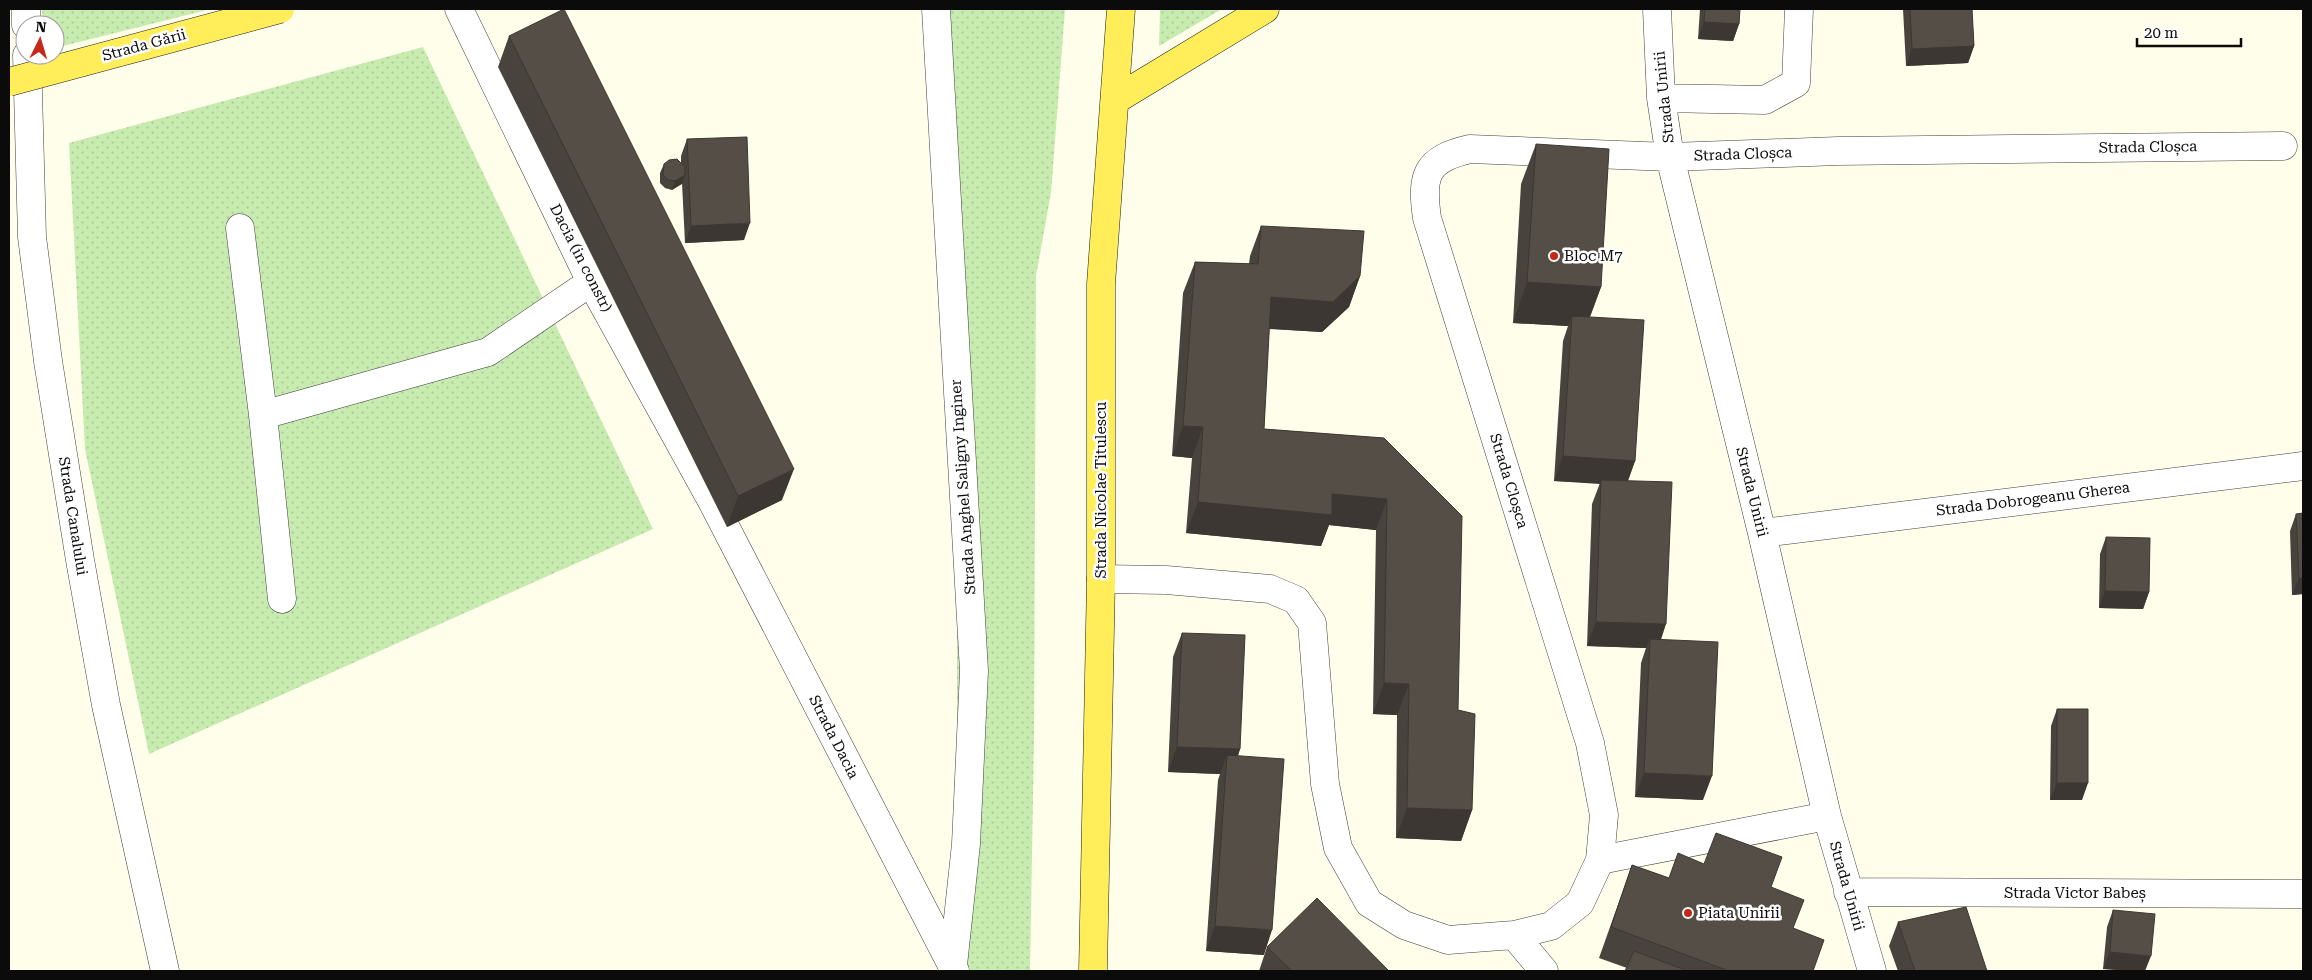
<svg xmlns="http://www.w3.org/2000/svg" width="2312" height="980" font-family="'Roboto Serif',serif">
<style>
.grass{fill:url(#grass-dots)}
.lines{fill:none;stroke-linecap:round;stroke-linejoin:round}
.minor-casing{stroke:#3e3e3e;stroke-width:29}
.major-casing{stroke:#1c1c1c;stroke-width:29}
.minor{stroke:#fff;stroke-width:28}
.major{stroke:#ffed5a;stroke-width:28}
.major-bridge-casing{stroke:#1c1c1c;stroke-width:29;stroke-linecap:butt}
.major-bridge{stroke:#ffed5a;stroke-width:28}
.wall{fill:#49433d}
.shaded-wall{fill:#3c3732}
.building{fill:#554e47;stroke:#3c3732}
.poi-dot{fill:#c62718;stroke:#fff;stroke-width:2}
.labels{text-anchor:middle;dominant-baseline:central;stroke-width:5;stroke-linejoin:round;paint-order:stroke}
.street-label{font-size:15px;fill:#0b0b0b;stroke:#fff}
.poi-label{font-size:15px;fill:#0b0b0b;stroke:#fff;text-anchor:start}
</style>
<defs>
<pattern id="grass-dots" width="8" height="8" patternUnits="userSpaceOnUse" patternTransform="scale(1.25)"><rect width="8" height="8" fill="#c8ecb0"/><path d="M2 2h.1M6 6h.1" fill="none" stroke="#aac996" stroke-width="1.8" stroke-linecap="round"/></pattern>
</defs>
<rect width="100%" height="100%" fill="#fffeea"/>
<path class="grass" d="M42 9H211L55 48V25H43Z
M936 9H1065L1051 193 1036 276 1034 738 1030 971H963L957 939V530Z
M1160 9H1222L1159 46Z
M423 47 653 529 149 754 85 449 69 143Z"/>
<g class="lines">
<defs>
<path id="minor" d="M26 9V25
M459 9 591 282 713 503 955 971
M936 9 974 671 966 844 953 965
M1657 9 1661 98 1670 157 1762 533 1827 816 1872 971
M27 55 32 237 48 361 80 560 106 705 165 971
M1661 98 1765 100 1796 83 1799 9
M240 228 263 415
M1762 533 2303 466
M1101 579 1166 580 1270 589 1296 600 1312 623 1325 784 1338 848 1369 903 1404 925 1448 940 1514 935 1551 926 1580 903 1600 860 1604 815 1590 743 1427 218C1421 176 1425 159 1470 149L1670 157 1838 151 2283 146
M282 599 263 415 488 352 591 282
M1600 860 1827 816
M1848 892 2303 894
M1514 935 1544 971"/>
<path id="major" d="M1115 100 1265 9
M1093 971 1101 579V284L1121 9"/>
</defs>
<use href="#minor" class="minor-casing"/>
<use href="#major" class="major-casing"/>
<use href="#minor" class="minor"/>
<use href="#major" class="major"/>
<defs>
<path id="major-bridge" d="M9 82 280 9"/>
</defs>
<use href="#major-bridge" class="major-bridge-casing"/>
<use href="#major-bridge" class="major-bridge"/>
</g>
<path class="wall" d="M1700 9H1740L1739 24 1733 41 1698 39Z
M1903 9H1972L1974 46 1968 63 1906 66Z
M509 36 782 500 727 527 498 67Z
M687 139 744 240 685 243 682 183 672 190 665 188 660 183V173L664 164 681 163V156Z
M1536 144 1601 287 1590 317 1635 461 1628 481 1661 639 1703 800 1635 797 1641 663 1646 648 1587 646 1592 504 1600 483 1554 481 1563 341 1568 326 1513 323 1521 184Z
M1261 226 1360 276 1349 307 1322 332 1269 329 1264 429 1384 438 1458 710 1472 810 1461 841 1396 838 1397 715 1373 714 1376 530 1329 525 1321 546 1186 533 1192 458 1172 456 1183 293 1195 262 1249 264 1250 256Z
M2296 514 2303 594 2292 595 2290 531Z
M2106 537 2149 592 2143 609 2099 608 2100 554Z
M1182 633 1240 749 1238 756 1264 955 1206 951 1218 780 1220 774 1168 772 1173 657Z
M2057 709 2082 800H2050L2051 726Z
M1704 864 1771 887 1793 928 1813 971H1625L1627 968 1599 958 1632 865 1669 878Z
M2113 910 2145 971 2103 969 2107 927Z
M1898 922 1987 971H1898L1889 946Z
M1267 947 1389 971H1259Z"/>
<path class="shaded-wall" d="M1704 22 1739 24 1733 41 1698 39Z
M1974 46 1968 63 1906 66 1912 49Z
M685 175 682 184 672 190 675 181Z
M750 223 744 240 685 243 691 226Z
M1360 276 1349 307 1322 332 1260 328 1271 297Z
M1527 282 1601 287 1586 327 1572 316 1568 326 1513 323Z
M1183 426 1203 427 1192 458 1172 456Z
M1563 456 1635 461 1626 485 1601 480 1600 484 1554 481Z
M794 469 782 500 727 527 738 496Z
M1332 494 1387 499 1376 530 1329 525 1321 546 1186 533 1198 502Z
M2299 578H2303V594L2292 595Z
M2105 591 2149 592 2143 609 2099 608Z
M1596 622 1666 624 1658 649 1650 639 1646 648 1587 646Z
M1384 683 1409 684 1397 715 1373 714Z
M1177 747 1240 749 1231 774 1227 755 1220 774 1168 772Z
M1644 773 1712 776 1703 800 1635 797Z
M2057 783H2088L2082 800H2050Z
M1407 808 1472 810 1461 841 1396 838Z
M1215 926 1272 930 1264 955 1206 951Z
M2110 952 2151 956 2145 971H2131L2103 969Z"/>
<path class="building" d="M564 9 794 469 738 496 509 36Z
M1705 9H1740L1739 24 1704 22Z
M1910 9H1972L1974 46 1912 49Z
M747 137 750 223 691 226 687 139Z
M1536 144 1609 149 1601 287 1527 282Z
M677 159 685 167V175L675 181 668 180 663 175 664 164 669 160Z
M1261 226 1364 231 1360 276 1333 302 1271 297 1264 429 1384 438 1462 516 1458 710 1475 714 1472 810 1407 808 1409 684 1384 683 1387 499 1332 494V515L1198 502 1203 427 1183 426 1195 262 1258 264Z
M1572 316 1644 320 1635 461 1563 456Z
M1601 480 1672 482 1666 624 1596 622Z
M2303 513V578H2299L2296 514Z
M2106 537 2150 538 2149 592 2105 591Z
M1182 633 1245 635 1240 749 1177 747Z
M1650 639 1718 642 1712 776 1644 773Z
M2057 709H2088V783H2057Z
M1227 755 1284 759 1272 930 1215 926Z
M1716 833 1782 857 1771 887 1804 900 1793 928 1824 940 1813 971H1729L1611 927 1632 865 1669 878 1678 853 1704 864Z
M1317 898 1389 971H1292L1267 947Z
M1966 907 1987 971H1915L1898 922Z
M2113 910 2155 914 2151 956 2110 952Z
M1634 951 1688 971H1625Z"/>
<g class="poi-dot">
<circle cx="1554" cy="256" r="5"/>
<circle cx="1688" cy="913" r="5"/>
</g>
<g class="labels">
<g class="street-label">
<text transform="translate(144 45) rotate(-15)">Strada Gării</text>
<text transform="translate(1664 97) rotate(-96)">Strada Unirii</text>
<text transform="translate(2148 147) rotate(-1)">Strada Cloșca</text>
<text transform="translate(1743 154) rotate(-2)">Strada Cloșca</text>
<text transform="translate(581 258) rotate(63)">Dacia (in constr)</text>
<text transform="translate(1509 481) rotate(73)">Strada Cloșca</text>
<text transform="translate(963 487) rotate(-94)">Strada Anghel Saligny Inginer</text>
<text transform="translate(1101 490) rotate(-90)">Strada Nicolae Titulescu</text>
<text transform="translate(1752 492) rotate(76)">Strada Unirii</text>
<text transform="translate(2033 499) rotate(-7)">Strada Dobrogeanu Gherea</text>
<text transform="translate(73 516) rotate(81)">Strada Canalului</text>
<text transform="translate(834 737) rotate(63)">Strada Dacia</text>
<text transform="translate(1847 886) rotate(74)">Strada Unirii</text>
<text x="2075" y="893">Strada Victor Babeș</text>
</g>
<g class="poi-label">
<text x="1564" y="256">Bloc M7</text>
<text x="1698" y="913">Piata Unirii</text>
</g>
</g>
<rect width="2312" height="980" fill="none" stroke="#0b0b0b" stroke-width="20"/>
<g transform="translate(40 40) rotate(5)"><circle r="24" fill="#ffffff" stroke="#9d9d9d"/>
<path d="M0-4L9 19L0 12L-9 19Z" fill="#c62718"/>
<text y="-8" font-size="14" font-weight="bold" text-anchor="middle" fill="#0b0b0b">N</text>
</g>
<path d="M2137 38v8h104v-8" fill="none" stroke="#0b0b0b" stroke-width="2.5"/>
<text x="2144" y="38" font-size="15" fill="#0b0b0b" stroke="#ffffff" stroke-width="4" paint-order="stroke">20 m</text>
</svg>
